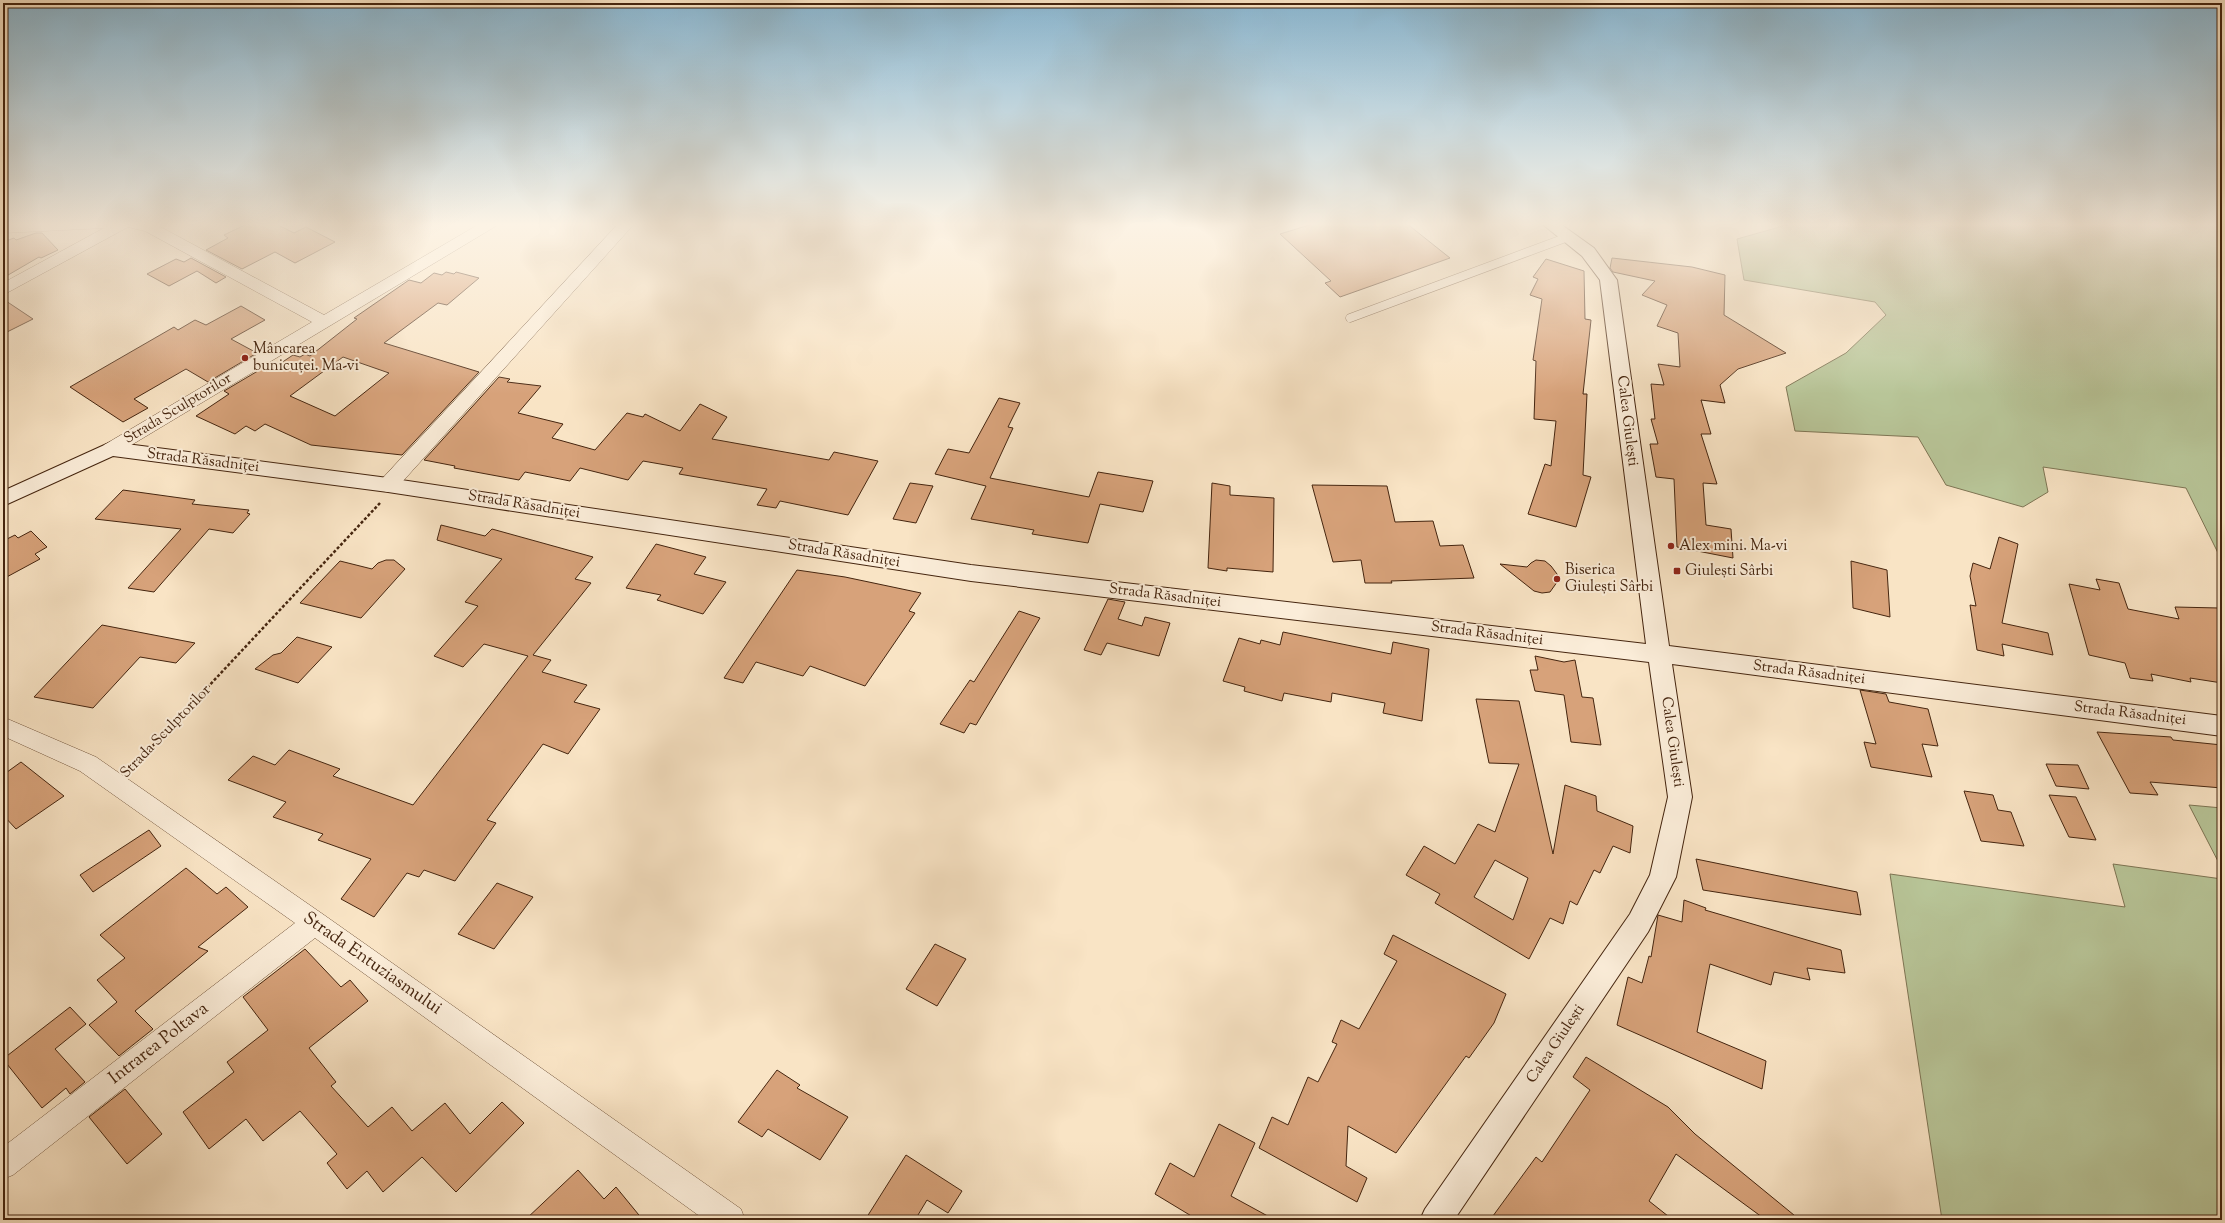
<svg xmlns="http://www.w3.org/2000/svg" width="2225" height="1223" font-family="'Sorts Mill Goudy',serif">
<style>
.green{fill:#b8c598;stroke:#7e7554}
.building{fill:#d7a27a;stroke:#45250f;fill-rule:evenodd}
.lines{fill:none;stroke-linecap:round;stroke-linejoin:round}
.lane-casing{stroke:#72553c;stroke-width:9}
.street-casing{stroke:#72553c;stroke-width:1}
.secondary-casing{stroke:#45250f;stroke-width:2}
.path{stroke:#45250f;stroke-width:2.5;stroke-dasharray:3 2;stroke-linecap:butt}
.lane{stroke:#fbedd9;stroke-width:8}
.street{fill:#fbedd9;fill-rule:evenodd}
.secondary{fill:#fbedd9;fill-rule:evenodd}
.poi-dot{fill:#8f2418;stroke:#fbedd9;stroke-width:1.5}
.labels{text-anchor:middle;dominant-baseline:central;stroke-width:4;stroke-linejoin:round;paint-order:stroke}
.poi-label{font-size:15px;fill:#45250f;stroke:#fbedd9;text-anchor:start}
.street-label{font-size:15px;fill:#45250f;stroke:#fbedd9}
.near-street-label{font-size:18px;fill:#45250f;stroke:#fbedd9}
</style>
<rect width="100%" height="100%" fill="#f9e4c5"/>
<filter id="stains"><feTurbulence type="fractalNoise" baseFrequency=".005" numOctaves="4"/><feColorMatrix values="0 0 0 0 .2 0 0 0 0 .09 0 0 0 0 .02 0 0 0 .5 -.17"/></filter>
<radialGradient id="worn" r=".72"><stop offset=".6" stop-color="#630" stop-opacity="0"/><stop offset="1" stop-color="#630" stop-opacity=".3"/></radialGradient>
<path class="green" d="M1794 223H2222V557H2220L2186 488 2043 467 2048 492 2023 507 1946 485 1918 437 1795 431 1786 387 1846 353 1886 315 1875 302 1744 280 1737 239Z
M2189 805 2222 808V869Z
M2113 864 2222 879V1220H1942L1890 874 2125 907Z"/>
<path class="building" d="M249 223H274L294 233 306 227 335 242 295 263 275 252 242 269 206 250 228 238 224 235Z
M1316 223H1406L1450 258 1340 297 1325 283 1331 281 1280 234Z
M36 233H42L58 250 41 258 39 257 3 278V242L14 238 16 240Z
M191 258 226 277 216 283 197 271 169 286 147 274 176 259 184 262Z
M1612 258 1692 267 1725 275 1724 315 1786 353 1738 369 1720 385 1725 403 1701 400 1711 434H1701L1717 484 1703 483 1706 525 1731 529 1733 558 1677 547 1674 479 1656 477 1650 444H1658L1651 419H1655L1651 384 1664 385 1658 364 1680 367 1678 333 1657 326 1667 305 1642 295 1655 281 1613 272 1610 268Z
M1546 259 1584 271 1585 319 1591 320 1583 394H1587L1583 475 1591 477 1576 527 1528 514 1545 464 1551 466 1556 421 1534 419 1536 361 1533 360 1542 299 1530 295 1538 279 1533 277Z
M446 272 454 274 456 272 479 278 447 305 438 303 384 343 479 372 402 455 311 445 265 424 255 431 246 426 235 434 196 416 229 394 224 391 273 362 278 365 293 355 300 357 305 354 310 356 357 319 354 318 409 280 421 283 434 273 442 275ZM343 357 389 373 335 416 290 396Z
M3 299 33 319 3 334Z
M241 306 265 320 231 339 257 353 208 382 186 369 134 399 148 408 123 422 70 387 174 327 178 330 195 320 206 325Z
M499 377 510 379 507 382 541 386 518 413 563 424 552 438 595 450 627 413 643 417 645 414 680 431 700 404 727 417 712 439 829 460 834 452 878 461 848 515 780 501 776 508 757 505 767 489 679 474 683 468 643 461 628 480 580 468 570 481 525 472 519 480 454 468 455 466 424 460Z
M999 398 1020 403 1008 427 1013 428 990 478 1089 497 1098 472 1153 481 1143 512 1100 504 1088 543 1032 534 1034 530 971 519 986 486 935 474 948 449 969 453Z
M910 483 933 486 916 523 893 519Z
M1212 483 1230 486V495L1274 498 1273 572 1227 568V571L1208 568Z
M1312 485 1387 486 1395 522 1433 521 1440 546 1463 545 1474 578 1391 581 1392 583H1365L1361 560 1333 562Z
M123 490 195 500 192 504 249 510 247 513 250 514 233 533 209 529 154 592 128 588 181 529 95 519Z
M441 525 485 536 492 529 593 557 575 579 591 583 533 655 551 660 542 672 587 685 574 702 600 709 568 754 543 744 487 820 496 823 455 881 424 870 419 877 407 873 374 917 341 899 371 859 318 840 323 834 273 817 286 802 228 780 253 756 275 765 289 750 340 769 333 776 413 805 528 656 484 644 463 667 434 656 478 606 465 602 502 559 437 540Z
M31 531 47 547 35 554 40 559 3 579V541L15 535 18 538Z
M1999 537 2018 544 2002 623 2048 633 2053 655 2002 644 2004 656 1977 650 1970 605 1976 606 1970 576 1973 563 1990 569Z
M656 544 706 557 694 574 726 582 703 614 657 600 661 595 626 588Z
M386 560H394L405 569 361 618 300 603 340 561 372 569 378 563Z
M1536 560 1545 561 1551 566 1560 578 1550 592 1542 593 1534 591 1500 564 1527 567 1531 563Z
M1851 561 1887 570 1890 617 1853 608Z
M797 570 845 577 921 593 909 611 915 613 865 686 810 666 803 676 756 662 743 683 724 678Z
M2096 579 2119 583 2128 609 2179 619 2175 607 2219 608 2222 615V683L2190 678 2191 682 2151 674 2153 681 2130 678 2125 663 2089 655 2069 584 2100 590Z
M1108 599 1125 602 1118 619 1142 626 1145 617 1170 623 1159 656 1107 643 1101 655 1084 650Z
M1019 611 1040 618 976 725 970 723 964 733 940 724 970 680 974 682Z
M102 625 195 643 176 663 140 657 93 708 34 697Z
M1283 632 1391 654 1393 642 1429 649 1422 721 1383 713 1385 703 1332 693 1331 702 1284 693 1282 701 1244 691 1245 687 1223 681 1239 638 1260 644 1261 640 1280 645Z
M297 637 332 647 298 683 255 669 273 655 281 653Z
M1535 656 1564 662 1575 660 1582 697 1593 698 1601 745 1571 742 1564 695 1535 691 1530 670H1538Z
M1860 690 1886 694 1889 702 1928 709 1938 746 1922 744 1932 777 1871 767 1864 742 1876 744Z
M1476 699 1519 701 1553 854 1565 785 1596 796 1597 811 1633 826 1630 853 1613 846 1600 873 1594 870 1577 905 1570 901 1563 924 1550 918 1529 959 1435 903 1440 894 1406 875 1424 846 1455 864 1478 824 1495 832 1519 764 1489 763ZM1495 860 1528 878 1513 920 1474 897Z
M2097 732 2171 737 2173 740 2222 745V788L2150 782 2158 795 2130 793Z
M21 762 64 796 16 829 3 815V775Z
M2046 764 2078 765 2089 789 2056 786Z
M1964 791 1993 795 1998 810 2011 812 2024 846 1981 841Z
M2049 795 2076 797 2096 840 2069 837Z
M149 830 161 846 93 892 80 875Z
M1696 859 1857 892 1861 915 1703 890Z
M186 868 217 894 226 887 248 907 198 947 208 951 135 1011 153 1029 119 1056 89 1025 117 1002 97 980 125 958 100 935Z
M497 883 533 897 494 949 458 934Z
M1684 900 1706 908 1705 910 1841 950 1845 973 1807 968 1810 980 1774 972 1771 985 1710 964 1697 1032 1766 1061 1762 1089 1617 1025 1628 977 1642 983 1649 956 1651 957 1658 915 1682 922Z
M1393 935 1506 994 1494 1023 1469 1058 1466 1056 1396 1153 1348 1126 1346 1166 1367 1178 1357 1202 1259 1148 1272 1117 1288 1125 1308 1077 1318 1082 1337 1044 1332 1042 1341 1020 1359 1029 1397 961 1384 954Z
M935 944 966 959 937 1006 906 989Z
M305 949 341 987 350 980 368 1001 309 1048 336 1082 331 1086 368 1127 392 1107 412 1131 445 1103 470 1134 502 1102 524 1123 456 1192 422 1157 383 1192 367 1171 347 1189 327 1163 337 1154 300 1111 263 1141 246 1119 209 1149 183 1112 234 1072 227 1062 268 1030 243 997Z
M70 1007 86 1024 55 1049 85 1082 70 1094 66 1088 42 1108 3 1059Z
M1586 1057 1668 1107 1695 1134 1800 1220H1766L1676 1154 1649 1201 1673 1220H1490L1536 1157 1542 1162 1590 1090 1573 1077Z
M777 1070 800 1085 797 1088 848 1117 820 1160 768 1129 762 1137 738 1122Z
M125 1089 162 1134 127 1164 89 1117Z
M1219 1124 1255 1143 1231 1196 1275 1220H1198L1155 1194 1170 1163 1194 1177Z
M906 1155 962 1191 948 1213 927 1200 915 1220H865Z
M578 1170 604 1199 616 1187 643 1220H525Z"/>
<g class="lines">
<defs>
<path id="lane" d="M1350 318 1568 237"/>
<path id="street" d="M3 223 155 224 324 315 481 223H499L496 226 118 453 111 455 104 453 102 449 104 445 312 322 145 231 128 227 3 295V283L104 228 3 233Z
M619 223H635L395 490 388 492 381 490 378 485 381 480Z
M3 717 96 757 324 915 741 1209 745 1220H705L315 938 13 1175 3 1179V1147L295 923 80 771 3 736Z"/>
<path id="secondary" d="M1541 223H1559L1594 248 1617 280 1669 646 2222 716V736L1672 664 1692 797 1676 877 1648 932 1454 1220H1420L1425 1209 1630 914 1650 875 1668 797 1649 662 971 581 388 492 113 456 3 506V491L111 442 388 478 971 565 1646 644 1600 280 1582 256Z"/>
</defs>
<use href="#lane" class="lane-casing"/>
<use href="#street" class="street-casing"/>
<use href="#secondary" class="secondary-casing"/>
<path class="path" d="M132 768 380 503"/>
<use href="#lane" class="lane"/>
<use href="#street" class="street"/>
<use href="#secondary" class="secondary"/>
</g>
<linearGradient id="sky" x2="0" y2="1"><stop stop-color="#8ab8d3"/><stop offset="0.57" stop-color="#fcf3e5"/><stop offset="1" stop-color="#fcf3e5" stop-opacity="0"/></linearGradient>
<rect width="2225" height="394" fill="url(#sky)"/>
<g class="poi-dot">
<circle cx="245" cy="358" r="4"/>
<circle cx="1671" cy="546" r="4"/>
<rect x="1673" y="567" width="8" height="8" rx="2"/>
<circle cx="1557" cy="579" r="4"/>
</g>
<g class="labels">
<g class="poi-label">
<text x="253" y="349">Mâncarea<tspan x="253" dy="17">bunicuței. Ma-vi</tspan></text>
<text x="1679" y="546">Alex mini. Ma-vi</text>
<text x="1565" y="570">Biserica<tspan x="1565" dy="17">Giulești Sârbi</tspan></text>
<text x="1685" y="571">Giulești Sârbi</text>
</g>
<g class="street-label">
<text transform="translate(178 409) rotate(-31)">Strada Sculptorilor</text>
<text transform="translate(1627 421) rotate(83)">Calea Giulești</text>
<text transform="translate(203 461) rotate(7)">Strada Răsadniței</text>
<text transform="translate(524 505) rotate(9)">Strada Răsadniței</text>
<text transform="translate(844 554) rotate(9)">Strada Răsadniței</text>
<text transform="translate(1165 596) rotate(7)">Strada Răsadniței</text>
<text transform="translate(1487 634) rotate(7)">Strada Răsadniței</text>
<text transform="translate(1809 673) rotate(7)">Strada Răsadniței</text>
<text transform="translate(2130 714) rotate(7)">Strada Răsadniței</text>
<text transform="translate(166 732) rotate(-46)">Strada Sculptorilor</text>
<text transform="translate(1672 742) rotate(82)">Calea Giulești</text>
<text transform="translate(1556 1044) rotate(-56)">Calea Giulești</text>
</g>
<g class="near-street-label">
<text transform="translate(372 964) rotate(35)">Strada Entuziasmului</text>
<text transform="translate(159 1044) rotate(-38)">Intrarea Poltava</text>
</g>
</g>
<rect width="2225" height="1223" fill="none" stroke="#f9e4c5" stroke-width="16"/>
<rect x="4" y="4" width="2217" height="1215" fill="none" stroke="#45250f" stroke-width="2"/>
<rect x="8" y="8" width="2209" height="1207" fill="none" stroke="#45250f"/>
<rect width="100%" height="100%" filter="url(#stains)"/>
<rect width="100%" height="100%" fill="url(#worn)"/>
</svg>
